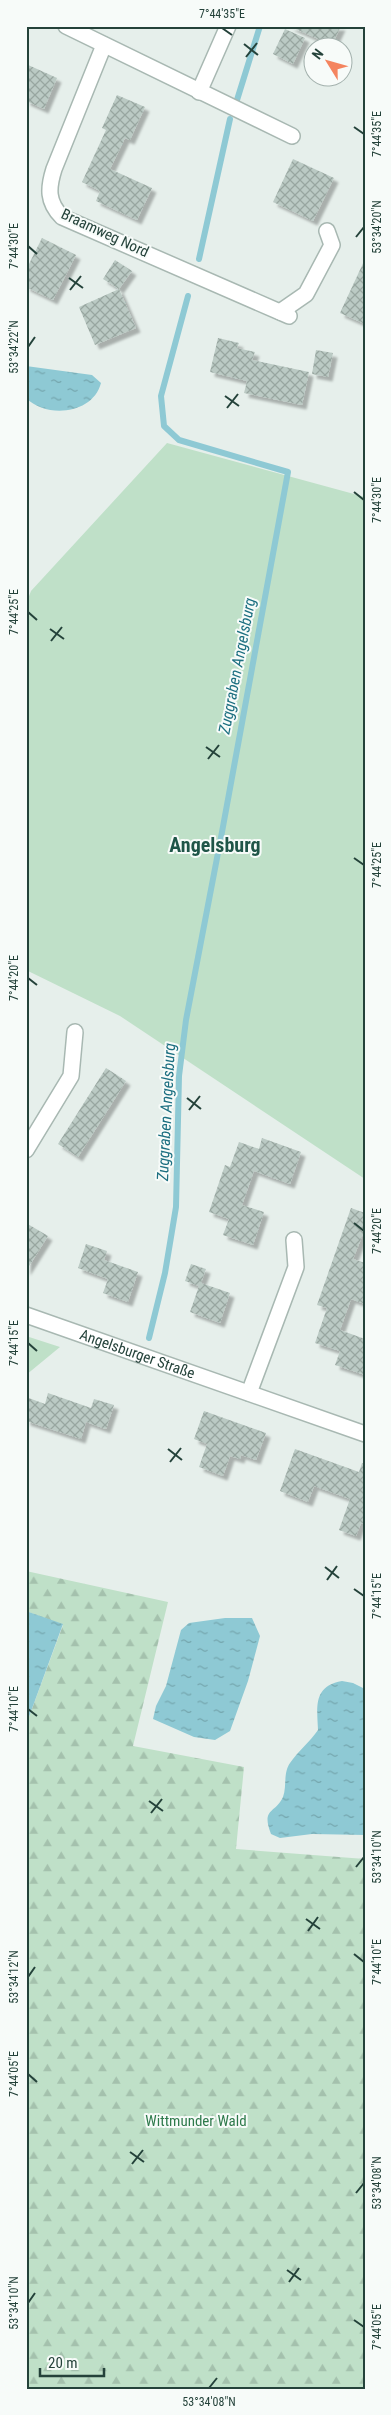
<svg xmlns="http://www.w3.org/2000/svg" width="391" height="2415" font-family="'Roboto Condensed',sans-serif">
<style>
.green{fill:#bfe0c8}
.forest{fill:url(#forest-firs)}
.water{fill:url(#water-ripples)}
.lines{fill:none;stroke-linecap:round;stroke-linejoin:round}
.stream{stroke:#8ec9d4;stroke-width:6}
.building{fill:url(#building-cross-hatch);filter:url(#shadow)}
.minor-casing{stroke:#a8b8b2;stroke-width:18}
.minor{stroke:#fff;stroke-width:15}
.ticks{fill:none;stroke:#24423a;stroke-width:2}
.labels{text-anchor:middle;dominant-baseline:central;stroke-width:4;stroke-linejoin:round;paint-order:stroke}
.street-label{font-size:15px;fill:#24423a;stroke:#f7fbf9}
.park-label{font-size:15px;fill:#2d7a4b;stroke:#f7fbf9}
.water-label{font-size:16px;font-style:italic;fill:#1c6f80;stroke:#f7fbf9}
.district-label{font-size:20px;font-weight:bold;fill:#1f5548;stroke:#f7fbf9}
.neatline{fill:none;stroke:#24423a;stroke-width:2}
.ticks-label{font-size:12px;text-anchor:middle;fill:#24423a}
</style>
<defs>
<pattern id="forest-firs" width="22" height="20" patternUnits="userSpaceOnUse" patternTransform="scale(1.25)"><rect width="22" height="20" fill="#bfe0c8"/><path d="M5 1l3.5 6h-7zM16 11l3.5 6h-7z" fill="#a4c1ad"/></pattern>
<pattern id="water-ripples" width="26" height="14" patternUnits="userSpaceOnUse" patternTransform="scale(1.25)"><rect width="26" height="14" fill="#8ec9d4"/><path d="M2 4q2-2 4 0t4 0M15 11q2-2 4 0t4 0" fill="none" stroke="#74a5ad"/></pattern>
<pattern id="building-cross-hatch" width="8" height="8" patternUnits="userSpaceOnUse" patternTransform="scale(1.25)"><rect width="8" height="8" fill="#bbcac4"/><path d="M0 0l8 8M0 8l8-8" fill="none" stroke="#98a6a0"/></pattern>
<filter id="shadow"><feDropShadow dx="4.5" dy="4.5" stdDeviation="1" flood-color="#0004"/></filter>
</defs>
<rect width="100%" height="100%" fill="#e6efeb"/>
<path class="green" d="M167 443 365 497V1179L120 1016 26 970V604L31 591Z
M26 1336 60 1347 26 1375Z"/>
<path class="forest" d="M26 1571 168 1602 133 1746 244 1767 236 1849 365 1859 363 2389H26V1725L63 1625 26 1611Z"/>
<path class="water" d="M26 366 92 375 101 383C93 414 47 419 26 398Z
M26 1611 63 1624 26 1725Z
M225 1618H252L260 1636 248 1681 230 1731 215 1740 194 1737 153 1719 156 1706 166 1686 181 1630 189 1623Z
M342 1681 353 1683 365 1689V1835L312 1834 280 1838 271 1834C261 1808 275 1814 283 1797 287 1786 283 1773 290 1763 298 1751 310 1742 318 1730 317 1707 313 1686 342 1681Z"/>
<g class="lines">
<path class="stream" d="M237 100 260 26
M199 259 230 119
M149 1338 165 1273 176 1207 179 1076 186 1020 222 832 288 472 179 440 164 426 161 396 188 296"/>
</g>
<path class="building" d="M289 26H341L332 45Z
M285 29 305 38 293 64 273 54Z
M26 64 57 78 44 109 26 101Z
M117 95 145 107 130 140 125 138 110 169 152 188 137 220 96 201 100 191 82 182 106 130 102 128Z
M293 159 334 178 313 221 273 202Z
M42 238 76 255 53 300 26 287V270Z
M365 259V324L340 313Z
M115 260 132 271 119 289 103 279Z
M119 289 136 328 95 345 79 307Z
M218 338 239 343 237 348 255 352 252 360 309 372 302 405 244 393 247 381 210 372Z
M316 350 333 353 328 377 312 374Z
M106 1068 126 1081 78 1157 58 1144Z
M262 1138 301 1152 290 1184 254 1171 242 1205 264 1212 253 1245 223 1235 229 1219 209 1212 225 1165 230 1167 239 1142 259 1149Z
M351 1208 365 1213V1229L353 1259 365 1263V1304L351 1299 340 1330 365 1339V1375L335 1365 340 1351 315 1343 327 1308 317 1305Z
M26 1223 48 1236 26 1271Z
M86 1244 107 1251 104 1260 138 1272 128 1302 103 1293 108 1279 78 1268Z
M191 1264 206 1269 201 1283 230 1293 220 1323 190 1312 199 1286 185 1281Z
M48 1393 91 1408 94 1399 114 1405 106 1429 86 1422 81 1439 26 1421V1397L45 1404Z
M204 1411 266 1433 256 1460 241 1455 240 1459 230 1456 223 1476 199 1467 207 1444 194 1439Z
M295 1449 359 1472 362 1463 365 1464V1524L361 1523 356 1536 339 1530 350 1499 314 1486 308 1502 280 1491Z"/>
<g class="lines">
<defs>
<g id="minor">
<path d="M66 26 292 136"/>
<path d="M104 45 54 169C48 188 47 202 62 217L289 316"/>
<path d="M199 92 228 26"/>
<path d="M280 312 306 294 332 245 327 231"/>
<path d="M26 1150 71 1076 75 1032"/>
<path id="s1" d="M26 1315 365 1434"/>
<path d="M249 1393 296 1267 294 1240"/>
</g>
</defs>
<use href="#minor" class="minor-casing"/>
<use href="#minor" class="minor"/>
</g>
<path class="ticks" d="M222 28 232 35M244 44 258 55M246 57 257 43M354 127 364 134M356 237 364 227M28 246 37 254M69 278 83 288M70 290 81 276M28 347 35 337M225 396 239 406M227 408 238 394M354 492 364 500M28 612 37 620M50 629 64 639M51 641 62 627M206 747 220 757M208 759 219 745M354 858 364 865M28 978 37 985M187 1098 201 1109M189 1110 200 1096M354 1223 364 1231M28 1343 37 1351M168 1449 182 1460M170 1462 181 1448M325 1567 339 1578M327 1580 337 1566M354 1589 364 1596M28 1709 37 1716M149 1801 163 1811M151 1813 162 1799M356 1867 364 1857M306 1919 320 1929M308 1931 318 1917M354 1954 364 1962M28 1977 35 1967M28 2074 37 2082M130 2152 144 2162M132 2164 143 2150M356 2193 364 2183M287 2270 301 2280M289 2282 299 2268M28 2303 35 2293M354 2320 364 2327M209 2388 217 2378"/>
<g class="labels">
<g class="street-label">
<text transform="translate(105 233) rotate(25)">Braamweg Nord</text>
<text stroke="none"><textPath href="#s1" startOffset="118">Angelsburger Straße</textPath></text>
</g>
<g class="park-label">
<text x="196" y="2121">Wittmunder Wald</text>
</g>
<g class="water-label">
<text transform="translate(237 666) rotate(-79)">Zuggraben Angelsburg</text>
<text transform="translate(166 1112) rotate(-87)">Zuggraben Angelsburg</text>
</g>
<g class="district-label">
<text x="215" y="845">Angelsburg</text>
</g>
</g>
<rect width="391" height="2415" fill="none" stroke="#f7fbf9" stroke-width="55"/>
<g transform="translate(328 62) rotate(307)"><circle r="24" fill="#f7fbf9" stroke="#a3b1ad"/>
<path d="M0-4L9 19L0 12L-9 19Z" fill="#f4845f"/>
<text y="-8" font-size="14" font-weight="bold" text-anchor="middle" fill="#24423a">N</text>
</g>
<path d="M40 2368v8h64v-8" fill="none" stroke="#24423a" stroke-width="2.5"/>
<text x="48" y="2368" font-size="15" fill="#24423a" stroke="#f7fbf9" stroke-width="4" paint-order="stroke">20 m</text>
<rect x="28" y="28" width="336" height="2360" class="neatline"/>
<g class="ticks-label">
<text x="222" y="18">7°44'35"E</text>
<text transform="translate(377 134) rotate(-90)" y="4">7°44'35"E</text>
<text transform="translate(377 227) rotate(-90)" y="4">53°34'20"N</text>
<text transform="translate(14 246) rotate(-90)" y="4">7°44'30"E</text>
<text transform="translate(14 347) rotate(-90)" y="4">53°34'22"N</text>
<text transform="translate(377 500) rotate(-90)" y="4">7°44'30"E</text>
<text transform="translate(14 612) rotate(-90)" y="4">7°44'25"E</text>
<text transform="translate(377 865) rotate(-90)" y="4">7°44'25"E</text>
<text transform="translate(14 978) rotate(-90)" y="4">7°44'20"E</text>
<text transform="translate(377 1231) rotate(-90)" y="4">7°44'20"E</text>
<text transform="translate(14 1343) rotate(-90)" y="4">7°44'15"E</text>
<text transform="translate(377 1596) rotate(-90)" y="4">7°44'15"E</text>
<text transform="translate(14 1709) rotate(-90)" y="4">7°44'10"E</text>
<text transform="translate(377 1857) rotate(-90)" y="4">53°34'10"N</text>
<text transform="translate(377 1962) rotate(-90)" y="4">7°44'10"E</text>
<text transform="translate(14 1977) rotate(-90)" y="4">53°34'12"N</text>
<text transform="translate(14 2074) rotate(-90)" y="4">7°44'05"E</text>
<text transform="translate(377 2183) rotate(-90)" y="4">53°34'08"N</text>
<text transform="translate(14 2303) rotate(-90)" y="4">53°34'10"N</text>
<text transform="translate(377 2327) rotate(-90)" y="4">7°44'05"E</text>
<text x="209" y="2406">53°34'08"N</text>
</g>
</svg>
